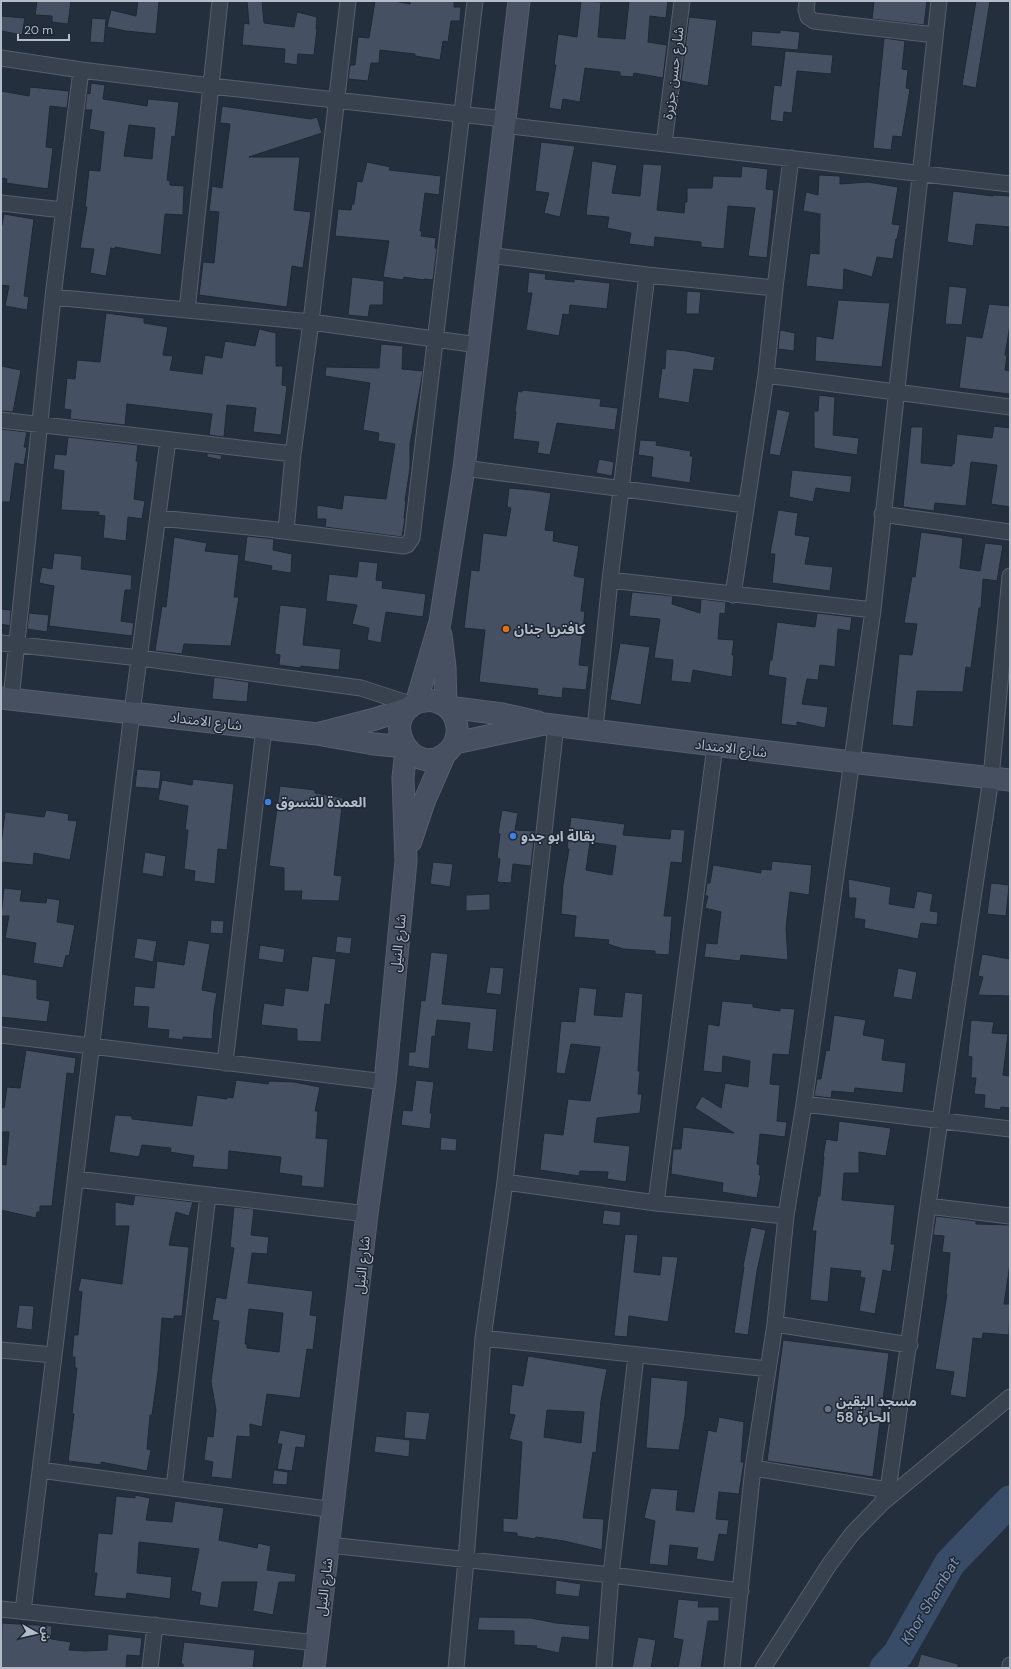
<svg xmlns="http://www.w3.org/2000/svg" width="1011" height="1669" viewBox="0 0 1011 1669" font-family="'DM Sans','Noto Sans Arabic',sans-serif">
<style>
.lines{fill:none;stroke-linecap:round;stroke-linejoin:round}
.river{stroke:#394c67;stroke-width:31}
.building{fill:#455162;stroke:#1f2835;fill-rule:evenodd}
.street-casing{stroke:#565f6c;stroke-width:17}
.secondary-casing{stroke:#565f6c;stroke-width:23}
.street{stroke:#38414e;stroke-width:15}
.secondary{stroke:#465061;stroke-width:21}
.food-dot{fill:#e8710a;stroke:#1d2633;stroke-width:1.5}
.shop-dot{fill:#3f7fe0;stroke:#1d2633;stroke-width:1.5}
.worship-dot{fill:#6b7280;stroke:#1d2633;stroke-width:1.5}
.labels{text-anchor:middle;stroke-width:3;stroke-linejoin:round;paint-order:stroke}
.street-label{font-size:14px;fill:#b4bcc9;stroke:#1d2633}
.poi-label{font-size:14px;font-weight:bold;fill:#b4bcc9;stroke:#1d2633;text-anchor:start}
.water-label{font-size:15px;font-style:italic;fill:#7c92b1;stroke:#1d2633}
</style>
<rect width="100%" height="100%" fill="#242f3e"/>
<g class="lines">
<!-- river -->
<path class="river" d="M 885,1668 L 898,1654 L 950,1563 L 1010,1501"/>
</g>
<!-- building -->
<path class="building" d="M 37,1 L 71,1 L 68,24 L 52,22 L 52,16 L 35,15 Z
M 138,1 L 159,1 L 156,34 L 126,31 L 107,27 L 111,10 L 136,16 Z
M 247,1 L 262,1 L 264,23 L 294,27 L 297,12 L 317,17 L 316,29 L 317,29 L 314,55 L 298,54 L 297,65 L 284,63 L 285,49 L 242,45 L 244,23 L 249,24 Z
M 375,1 L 394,1 L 410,4 L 410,1 L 454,1 L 454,7 L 461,7 L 460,21 L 451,21 L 448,42 L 443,41 L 440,60 L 415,56 L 415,54 L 380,50 L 379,63 L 371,63 L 368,81 L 348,79 L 350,65 L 355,65 L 358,37 L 369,38 Z
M 581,1 L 601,2 L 598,37 L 625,39 L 629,1 L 668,1 L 666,18 L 650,16 L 648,42 L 667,45 L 663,78 L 634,73 L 633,77 L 620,76 L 620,72 L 585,68 L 580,102 L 563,99 L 561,110 L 549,108 L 556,65 L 554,65 L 558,34 L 577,37 Z
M 874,1 L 927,1 L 924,25 L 872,19 Z
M 976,1 L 990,1 L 976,88 L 962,85 Z
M 1,16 L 25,18 L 22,35 L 1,31 Z
M 689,17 L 717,20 L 708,86 L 681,81 Z
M 92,18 L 106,19 L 104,43 L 90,42 Z
M 780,30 L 800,32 L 798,50 L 751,46 L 752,31 L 780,33 Z
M 884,38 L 905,41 L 902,69 L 908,70 L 906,88 L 910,89 L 902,137 L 893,136 L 891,150 L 873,148 Z
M 785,51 L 833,55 L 831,74 L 797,71 L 792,113 L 784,112 L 783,122 L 770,120 L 774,85 L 781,86 Z
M 91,83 L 105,85 L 103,99 L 147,106 L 148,99 L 179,102 L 175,137 L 172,136 L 167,180 L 170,181 L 170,185 L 184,186 L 183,215 L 165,214 L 161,255 L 115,247 L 115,249 L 111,248 L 106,276 L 90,273 L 94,249 L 80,248 L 87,207 L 85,207 L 89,170 L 100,171 L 104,132 L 89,129 L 92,110 L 85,110 L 87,93 L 90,94 ZM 129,125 L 155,128 L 152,159 L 124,156 Z
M 30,87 L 69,91 L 67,108 L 50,106 L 46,147 L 53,148 L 48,189 L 6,183 L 7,179 L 1,178 L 1,91 L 29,96 Z
M 222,106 L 311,119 L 317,117 L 322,133 L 249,157 L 300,157 L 294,210 L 311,212 L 303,268 L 292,266 L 287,307 L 199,295 L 203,262 L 214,263 L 219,212 L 209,211 L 212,186 L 222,188 L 230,124 L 220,123 Z
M 541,142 L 575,146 L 560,217 L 544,213 L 549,193 L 535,191 Z
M 592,161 L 617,165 L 612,193 L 640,196 L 643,164 L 662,165 L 657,210 L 684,213 L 685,202 L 687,202 L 687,188 L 712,188 L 713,176 L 741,177 L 742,166 L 768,169 L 766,189 L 774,190 L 767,258 L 748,256 L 755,208 L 728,206 L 724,249 L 701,247 L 701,242 L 655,237 L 654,247 L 629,244 L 631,233 L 607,228 L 609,217 L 586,215 Z
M 367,162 L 390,167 L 389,170 L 441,176 L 439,195 L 425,193 L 420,231 L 422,231 L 421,236 L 436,238 L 435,248 L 437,248 L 433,280 L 424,279 L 424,280 L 404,277 L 403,280 L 383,277 L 389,241 L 335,236 L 338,209 L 351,210 L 352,204 L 354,204 L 357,181 L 362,182 Z
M 819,175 L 840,176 L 840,184 L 868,182 L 898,187 L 892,224 L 900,225 L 897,239 L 896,239 L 893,259 L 877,257 L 872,277 L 844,269 L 843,290 L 806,286 L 810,253 L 819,254 L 820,214 L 803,211 L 806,192 L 818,195 Z
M 953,191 L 993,196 L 994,195 L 1010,196 L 1010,227 L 976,224 L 973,246 L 947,242 Z
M 4,214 L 34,219 L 24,296 L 29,297 L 27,310 L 5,306 L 9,286 L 1,285 L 1,229 Z
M 529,272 L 546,274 L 545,279 L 574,282 L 574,279 L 610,283 L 607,309 L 570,305 L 569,315 L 563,314 L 559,336 L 526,330 L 532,293 L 527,293 Z
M 352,277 L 384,281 L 383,305 L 370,305 L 368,317 L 348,315 Z
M 949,286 L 967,288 L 962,325 L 945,324 Z
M 687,291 L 701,292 L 699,314 L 686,314 Z
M 838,300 L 890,303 L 882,367 L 815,361 L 816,336 L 833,339 Z
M 989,304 L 1010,306 L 1010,325 L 1005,355 L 1007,356 L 1005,370 L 1010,371 L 1010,394 L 959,388 L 966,336 L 982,338 Z
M 106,313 L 144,318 L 144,323 L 168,327 L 163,355 L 173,356 L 170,370 L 202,374 L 205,355 L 222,358 L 225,341 L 255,346 L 259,329 L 276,333 L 276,366 L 283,366 L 282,385 L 287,386 L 281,435 L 253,432 L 256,408 L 227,405 L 224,437 L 209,435 L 212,414 L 127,404 L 125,425 L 70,419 L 71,410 L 64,409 L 67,378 L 75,379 L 77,360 L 100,362 Z
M 780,330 L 795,333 L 794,351 L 778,349 Z
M 381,344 L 403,346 L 402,369 L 423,371 L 410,444 L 410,468 L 405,501 L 406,501 L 404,518 L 405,518 L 402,537 L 325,527 L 326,519 L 317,519 L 317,505 L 342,509 L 344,495 L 386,499 L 395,444 L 378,441 L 379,433 L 363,430 L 370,383 L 325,376 L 326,367 L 379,368 Z
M 666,349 L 686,351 L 715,357 L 713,371 L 694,369 L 689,403 L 658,398 L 662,368 L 665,369 Z
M 1,366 L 21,370 L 13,412 L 1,411 Z
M 522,390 L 601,399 L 600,406 L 618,408 L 615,430 L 557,423 L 550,455 L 537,453 L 539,442 L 513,439 L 516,412 L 515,411 L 518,391 L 522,392 Z
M 819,395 L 835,397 L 833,435 L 859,438 L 857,455 L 814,448 L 814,411 L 818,411 Z
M 777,409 L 790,412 L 780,456 L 769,454 Z
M 994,426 L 1010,428 L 1010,507 L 991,504 L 997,465 L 971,462 L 966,506 L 935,503 L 934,511 L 903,507 L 911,427 L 923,427 L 921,463 L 952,466 L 952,464 L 954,464 L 957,434 L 992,438 Z
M 1,429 L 27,432 L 24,447 L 27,447 L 24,465 L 15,463 L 10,502 L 1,502 Z
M 68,437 L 138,445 L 136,461 L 138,461 L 134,499 L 145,501 L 142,519 L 128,517 L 126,541 L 103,538 L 105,516 L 98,515 L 99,512 L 61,510 L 64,471 L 53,469 L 55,454 L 66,455 Z
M 640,440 L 657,441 L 656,445 L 691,451 L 690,456 L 693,456 L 690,483 L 651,477 L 653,457 L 638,455 Z
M 207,453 L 222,455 L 221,460 L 207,457 Z
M 599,459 L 614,462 L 612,476 L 596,473 Z
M 792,470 L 852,476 L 850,493 L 816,488 L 813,502 L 789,497 Z
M 509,488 L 532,490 L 551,493 L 545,530 L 554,531 L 553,541 L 579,546 L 574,576 L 585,578 L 581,611 L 585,611 L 579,665 L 589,666 L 586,690 L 563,688 L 562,698 L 537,695 L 538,689 L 479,682 L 485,630 L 464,628 L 471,570 L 479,571 L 483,533 L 506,536 L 511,508 L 507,507 Z
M 778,510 L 798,513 L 795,535 L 810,537 L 805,564 L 833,567 L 830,591 L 772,583 L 775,554 L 770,554 Z
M 921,532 L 963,538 L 960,568 L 980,571 L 985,543 L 1003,545 L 997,581 L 983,579 L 981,608 L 979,608 L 971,668 L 966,667 L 963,692 L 917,691 L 913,727 L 892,725 L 899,654 L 912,655 L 917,624 L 904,623 L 912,576 L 915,577 Z
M 247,536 L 274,539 L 273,550 L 292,554 L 291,573 L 271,570 L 272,566 L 244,561 Z
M 174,537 L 207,543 L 205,551 L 239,555 L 234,597 L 239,597 L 231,646 L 184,644 L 182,654 L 155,651 L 162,606 L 166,607 Z
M 54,553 L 82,556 L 81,569 L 132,575 L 131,590 L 125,590 L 121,621 L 134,623 L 132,636 L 49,626 L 54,586 L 39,583 L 42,567 L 52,569 Z
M 359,561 L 378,563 L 376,580 L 383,581 L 382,588 L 426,594 L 423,617 L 386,612 L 381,643 L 367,640 L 369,628 L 352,624 L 357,605 L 326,601 L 329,574 L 357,577 Z
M 632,592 L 673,596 L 672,604 L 700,613 L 701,599 L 726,602 L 725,614 L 720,613 L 718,639 L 734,640 L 732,655 L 734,655 L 732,677 L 693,670 L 691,683 L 671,681 L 673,660 L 654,658 L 660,619 L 629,616 Z
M 280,605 L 307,608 L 303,645 L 341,649 L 339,670 L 301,666 L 300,668 L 279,665 L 280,655 L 275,654 L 275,651 Z
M 1,609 L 11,610 L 10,626 L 1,624 Z
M 29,613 L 49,615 L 47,632 L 27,629 Z
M 817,613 L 852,617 L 850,631 L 838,629 L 835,667 L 820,665 L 818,680 L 807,679 L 802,704 L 828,707 L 825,728 L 797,722 L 797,726 L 781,724 L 786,678 L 768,675 L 770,660 L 772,660 L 777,622 L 815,627 Z
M 620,643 L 650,647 L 641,705 L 610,700 Z
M 214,677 L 249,682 L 247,702 L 212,699 Z
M 137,769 L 161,771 L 159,789 L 135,787 Z
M 193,779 L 234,784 L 227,850 L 218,849 L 215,884 L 194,881 L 195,871 L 184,869 L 188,830 L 185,830 L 188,806 L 158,800 L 162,780 L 192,785 Z
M 280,786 L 315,790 L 315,793 L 343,798 L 334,875 L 342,876 L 339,901 L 301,900 L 302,891 L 284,891 L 284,868 L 269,866 Z
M 46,810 L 69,814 L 68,820 L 77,821 L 70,860 L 34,853 L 33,865 L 1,862 L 1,845 L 5,812 L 44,817 Z
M 502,810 L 518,813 L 515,830 L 535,831 L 531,866 L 513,864 L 511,883 L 497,882 L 500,859 L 497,858 L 500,834 L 498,833 Z
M 571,817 L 625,824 L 623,835 L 670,839 L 671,829 L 685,830 L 682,863 L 671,862 L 664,916 L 672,916 L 669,955 L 655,954 L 655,951 L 623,949 L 608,944 L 609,940 L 574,937 L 576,916 L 561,914 L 563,885 L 569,849 L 567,849 ZM 590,842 L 616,846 L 612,875 L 586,870 Z
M 145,852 L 166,856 L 163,877 L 142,873 Z
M 772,861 L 812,865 L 809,895 L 790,892 L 786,928 L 788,960 L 741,955 L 740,961 L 704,957 L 706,943 L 717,944 L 721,912 L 705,908 L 708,896 L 705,896 L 707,883 L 710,883 L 713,865 L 761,873 L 761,869 L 771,870 Z
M 433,862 L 453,864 L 450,887 L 430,884 Z
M 848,879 L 891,887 L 889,904 L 914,908 L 917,891 L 933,894 L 930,911 L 938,912 L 937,925 L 921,923 L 918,939 L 864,928 L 865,920 L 854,918 L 856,898 L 849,898 Z
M 991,883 L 1009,885 L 1006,916 L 987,914 Z
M 4,888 L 22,890 L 20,901 L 46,903 L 47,898 L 60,900 L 57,922 L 75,925 L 69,956 L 66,955 L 63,968 L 33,963 L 36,943 L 5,938 L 9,916 L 1,916 Z
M 490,894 L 490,910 L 466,911 L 466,895 Z
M 211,920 L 224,921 L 223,934 L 210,933 Z
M 337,936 L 352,938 L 350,954 L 335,952 Z
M 137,938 L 157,941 L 153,962 L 134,958 Z
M 188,940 L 210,944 L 202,990 L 217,993 L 214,1010 L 212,1039 L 183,1037 L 183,1040 L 168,1038 L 169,1030 L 147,1028 L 149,1007 L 133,1006 L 135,986 L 154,988 L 157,961 L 184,965 Z
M 260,945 L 285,949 L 283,963 L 258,959 Z
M 431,952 L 448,954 L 442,1004 L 497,1009 L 493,1052 L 467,1049 L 470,1023 L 437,1020 L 435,1037 L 432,1036 L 429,1069 L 408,1066 L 409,1052 L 415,1052 L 421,1000 L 425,1001 Z
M 982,954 L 1010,959 L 1010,996 L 978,995 L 983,977 L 978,976 Z
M 312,956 L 336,959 L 330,1005 L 325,1004 L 321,1042 L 297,1041 L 297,1029 L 261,1025 L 264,1003 L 283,1006 L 285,988 L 308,991 Z
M 490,967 L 504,968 L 501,995 L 486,993 Z
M 898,968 L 917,972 L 912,1000 L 893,997 Z
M 1,974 L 37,980 L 37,999 L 50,1001 L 47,1022 L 1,1017 Z
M 579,987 L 597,989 L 594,1015 L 622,1017 L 625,992 L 643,994 L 638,1071 L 640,1071 L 638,1094 L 642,1094 L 640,1113 L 597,1118 L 594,1142 L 630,1146 L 626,1182 L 607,1179 L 608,1172 L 580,1171 L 579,1176 L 540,1170 L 544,1133 L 563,1135 L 568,1099 L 590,1101 L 600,1047 L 571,1044 L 565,1074 L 556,1073 L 561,1021 L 575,1022 Z
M 722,1001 L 753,1004 L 753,1007 L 780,1011 L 780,1008 L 795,1009 L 789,1055 L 773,1054 L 770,1084 L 780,1085 L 777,1121 L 787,1122 L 785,1137 L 760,1134 L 757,1164 L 760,1165 L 759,1175 L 761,1175 L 757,1198 L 722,1192 L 723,1183 L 671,1174 L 673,1149 L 681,1149 L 683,1127 L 734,1133 L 695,1108 L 702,1096 L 721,1108 L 725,1083 L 748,1087 L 750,1061 L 723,1056 L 722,1073 L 703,1071 L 708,1024 L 719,1026 Z
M 834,1015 L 866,1020 L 863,1035 L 885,1039 L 882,1060 L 906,1063 L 903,1093 L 855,1088 L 854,1093 L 832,1091 L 831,1098 L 814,1096 L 817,1079 L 821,1079 L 826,1050 L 829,1051 Z
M 971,1020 L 994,1022 L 992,1033 L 1008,1034 L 1003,1075 L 1010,1076 L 1010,1108 L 1001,1107 L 1000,1110 L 984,1108 L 985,1095 L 974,1094 L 976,1078 L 971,1078 L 972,1057 L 968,1056 Z
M 26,1050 L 76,1058 L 74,1074 L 67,1073 L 52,1206 L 40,1206 L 40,1212 L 37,1212 L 36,1218 L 1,1210 L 1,1164 L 6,1165 L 9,1132 L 1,1132 L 1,1107 L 4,1108 L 7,1087 L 20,1088 Z
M 236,1080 L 268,1084 L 269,1081 L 294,1082 L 320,1087 L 315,1111 L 318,1111 L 316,1138 L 328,1139 L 324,1188 L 301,1186 L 302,1176 L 279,1173 L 281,1157 L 229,1151 L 228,1170 L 192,1167 L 194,1156 L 170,1152 L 171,1148 L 142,1145 L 139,1157 L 109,1152 L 115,1115 L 132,1116 L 132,1119 L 192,1126 L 197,1095 L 227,1099 L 227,1097 L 233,1098 Z
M 416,1080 L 434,1082 L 430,1113 L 432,1113 L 430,1129 L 401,1125 L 403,1110 L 412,1111 Z
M 839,1121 L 891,1128 L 886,1156 L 859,1152 L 859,1173 L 844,1173 L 842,1200 L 895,1205 L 891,1244 L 895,1244 L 891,1272 L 883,1270 L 875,1314 L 859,1311 L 865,1278 L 860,1277 L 861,1271 L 831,1268 L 828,1302 L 810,1300 L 816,1231 L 812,1231 L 818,1196 L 820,1196 L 824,1157 L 823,1157 L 826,1139 L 837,1141 Z
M 441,1137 L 457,1139 L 456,1151 L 440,1150 Z
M 135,1195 L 193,1202 L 189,1216 L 176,1212 L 169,1245 L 189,1247 L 182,1316 L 174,1316 L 174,1319 L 162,1318 L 158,1372 L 152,1415 L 150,1415 L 147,1449 L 151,1450 L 147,1471 L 101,1462 L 101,1465 L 68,1461 L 74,1414 L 72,1414 L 77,1368 L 75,1368 L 75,1357 L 72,1357 L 74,1335 L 78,1335 L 82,1292 L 78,1291 L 81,1278 L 122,1284 L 129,1226 L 115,1226 L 115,1202 L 133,1205 Z
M 234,1207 L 254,1209 L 251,1235 L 269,1237 L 267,1254 L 252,1253 L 248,1283 L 313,1291 L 310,1315 L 317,1316 L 313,1350 L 307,1349 L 300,1398 L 267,1394 L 262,1427 L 250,1424 L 250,1437 L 237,1436 L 232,1479 L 211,1477 L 213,1462 L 204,1460 L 207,1436 L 213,1437 L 216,1410 L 211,1382 L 219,1321 L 212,1320 L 216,1297 L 226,1299 L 234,1248 L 230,1247 ZM 249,1309 L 283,1313 L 279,1352 L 247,1348 L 247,1344 L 245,1344 Z
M 604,1210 L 621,1212 L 620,1226 L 602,1224 Z
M 936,1216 L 976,1221 L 976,1224 L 1010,1225 L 1010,1264 L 1004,1304 L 1010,1304 L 1009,1335 L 983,1333 L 982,1339 L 973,1338 L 966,1398 L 950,1395 L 954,1372 L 935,1369 L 947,1294 L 946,1294 L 950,1253 L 942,1252 L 944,1236 L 933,1235 Z
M 751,1227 L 766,1230 L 757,1271 L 748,1335 L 734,1333 L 744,1267 L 743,1266 Z
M 625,1234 L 638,1235 L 634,1272 L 660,1275 L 662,1256 L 678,1257 L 668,1322 L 629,1316 L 627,1337 L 614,1336 Z
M 19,1305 L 34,1306 L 32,1330 L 16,1328 Z
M 783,1340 L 889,1353 L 873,1477 L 767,1461 Z
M 528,1356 L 607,1369 L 601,1401 L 596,1453 L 593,1452 L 583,1518 L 604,1519 L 602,1550 L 564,1541 L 536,1537 L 535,1539 L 517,1536 L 517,1533 L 503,1532 L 503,1518 L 517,1519 L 522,1442 L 509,1439 L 515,1415 L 509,1414 L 512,1384 L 523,1386 ZM 547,1410 L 584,1412 L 581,1443 L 544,1437 Z
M 651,1377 L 688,1381 L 685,1416 L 679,1450 L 646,1448 Z
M 406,1411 L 430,1413 L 426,1440 L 404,1438 Z
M 719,1417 L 744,1422 L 741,1462 L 744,1462 L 739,1494 L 719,1492 L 716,1519 L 729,1520 L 727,1535 L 719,1534 L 714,1562 L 696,1559 L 698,1548 L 670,1545 L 668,1566 L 649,1564 L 655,1521 L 644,1518 L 651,1488 L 678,1490 L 676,1510 L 694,1512 L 708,1430 L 716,1432 Z
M 280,1430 L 306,1435 L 304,1448 L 296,1447 L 292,1471 L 277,1469 L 282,1444 L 277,1444 Z
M 376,1436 L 410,1440 L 409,1457 L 374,1452 Z
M 274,1470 L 288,1472 L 287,1485 L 272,1484 Z
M 135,1495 L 150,1498 L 146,1520 L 172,1522 L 175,1501 L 224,1508 L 219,1540 L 257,1548 L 258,1543 L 271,1546 L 267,1570 L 296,1574 L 295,1582 L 279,1582 L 273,1615 L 253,1611 L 257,1582 L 222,1582 L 218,1608 L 199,1605 L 201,1593 L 191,1591 L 199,1549 L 139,1542 L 137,1573 L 172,1577 L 170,1599 L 127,1593 L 126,1599 L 94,1596 L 97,1573 L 94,1573 L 98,1533 L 112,1534 L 116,1496 L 135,1498 Z
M 556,1580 L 581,1584 L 579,1597 L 555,1594 Z
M 678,1599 L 699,1601 L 698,1607 L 719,1607 L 719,1621 L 708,1621 L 701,1668 L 678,1668 L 683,1640 L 673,1638 Z
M 479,1617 L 531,1618 L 556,1623 L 590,1626 L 589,1640 L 562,1637 L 559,1653 L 536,1648 L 537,1646 L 514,1645 L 514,1631 L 477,1630 Z
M 2,1623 L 52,1626 L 51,1639 L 71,1642 L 69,1650 L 85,1651 L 107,1650 L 108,1634 L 142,1638 L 140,1656 L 127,1655 L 126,1668 L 1,1668 Z
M 638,1637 L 656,1640 L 651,1668 L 632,1668 Z
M 184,1642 L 255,1650 L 253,1668 L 183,1668 L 183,1664 L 181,1664 Z
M 921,1654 L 958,1664 L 958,1668 L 917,1668 Z"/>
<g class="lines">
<!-- street casing -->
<g class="street-casing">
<path id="street" d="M 807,1 L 806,10 L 808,17 L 814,21 L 935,35
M 1,58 L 81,70 L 211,86 L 504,119
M 503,125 L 1010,184
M 664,144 L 682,1
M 1,203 L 63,210
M 488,255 L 647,275 L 775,288
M 53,297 L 311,322 L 478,345
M 187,310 L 220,1
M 766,375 L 1010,407
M 1,420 L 293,454
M 464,468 L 745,505
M 882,514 L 1010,532
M 159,518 L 268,529 L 404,546 L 407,545 L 412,538 L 475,1
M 286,531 L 293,454 L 311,322 L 348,1
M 610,580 L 873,610
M 733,595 L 766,375 L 775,288 L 791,158
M 1,643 L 140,658 L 361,688 L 413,705
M 11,699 L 53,297 L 81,70
M 595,729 L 610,580 L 647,275
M 1,1035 L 385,1082
M 225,1063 L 264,728
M 804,1104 L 1010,1129
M 76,1179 L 367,1214
M 505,1182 L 656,1203 L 786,1216
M 656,1203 L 715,746
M 928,1206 L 1010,1216
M 775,1324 L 910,1345
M 483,1338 L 768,1369
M 1,1350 L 53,1355
M 753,1468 L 888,1490
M 40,1470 L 334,1510
M 174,1488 L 208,1195
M 881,1504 L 888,1490 L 940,1120 L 991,778 L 1010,576
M 329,1545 L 611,1575 L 741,1591
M 1,1609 L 317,1643
M 23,1611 L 132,712 L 168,440
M 150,1668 L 155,1625
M 456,1668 L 466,1560 L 483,1338 L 505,1182 L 556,725
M 604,1668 L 611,1575 L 636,1356
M 732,1668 L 753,1468 L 775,1324 L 786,1216 L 804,1104 L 873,610 L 939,1
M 763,1668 L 829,1565 L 852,1534 L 881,1504 L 1010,1397
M 1010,1668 L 1010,1665"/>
</g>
<!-- secondary casing -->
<g class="secondary-casing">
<path id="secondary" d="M 441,635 L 445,667 L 446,706
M 1,698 L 317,734 L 375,719 L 409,708
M 416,703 C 423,701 430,699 437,702 C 460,709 464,740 445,754 C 414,778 378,722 416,703 L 440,622 L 464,468 L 519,1
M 448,707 L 502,714 L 538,722
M 322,735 L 374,744 L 405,747
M 455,743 L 544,724 L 851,762 L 1010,780
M 411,841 L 424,802 L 445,754
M 314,1668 L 367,1214 L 385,1082 L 406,861 L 403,778 L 406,749"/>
</g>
<!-- street -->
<use href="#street" class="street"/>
<!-- secondary -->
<use href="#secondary" class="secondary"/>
</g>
<!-- markers -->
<circle class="food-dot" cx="506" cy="629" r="4"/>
<g class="shop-dot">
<circle cx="268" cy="802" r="4"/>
<circle cx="513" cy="836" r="4"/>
</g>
<circle class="worship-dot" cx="828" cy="1409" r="4"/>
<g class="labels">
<!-- street labels -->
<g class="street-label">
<text transform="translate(673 73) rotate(-83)" y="5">شارع حسن جزيرة</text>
<text transform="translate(206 721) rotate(7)" y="5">شارع الامتداد</text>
<text transform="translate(731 748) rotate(7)" y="5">شارع الامتداد</text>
<text transform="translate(398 943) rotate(-84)" y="5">شارع النيل</text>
<text transform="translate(362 1265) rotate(-84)" y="5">شارع النيل</text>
<text transform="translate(324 1587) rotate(-83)" y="5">شارع النيل</text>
</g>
<!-- poi labels -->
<g class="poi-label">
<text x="514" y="634">كافتريا جنان</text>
<text x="276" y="807">العمدة للتسوق</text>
<text x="521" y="841">بقالة ابو جدو</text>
<text x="836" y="1406">مسجد اليقين<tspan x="836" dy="16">الحارة 58</tspan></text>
</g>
<!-- water labels -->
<g class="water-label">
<text transform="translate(930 1601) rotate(-59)" y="5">Khor Shambat</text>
</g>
</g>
<!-- border -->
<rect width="1011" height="1669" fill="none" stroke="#b4bcc9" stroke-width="4"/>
<!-- north arrow -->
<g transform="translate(36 1633) rotate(98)" stroke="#1d2633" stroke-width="3" paint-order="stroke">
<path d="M0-3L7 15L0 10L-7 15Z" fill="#b4bcc9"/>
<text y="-6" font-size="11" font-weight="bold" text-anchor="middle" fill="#b4bcc9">ش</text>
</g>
<!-- scale -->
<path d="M18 34v6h51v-6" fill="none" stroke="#b4bcc9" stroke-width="2"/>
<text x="24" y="34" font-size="12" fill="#b4bcc9" stroke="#1d2633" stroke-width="3" paint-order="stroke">20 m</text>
</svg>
